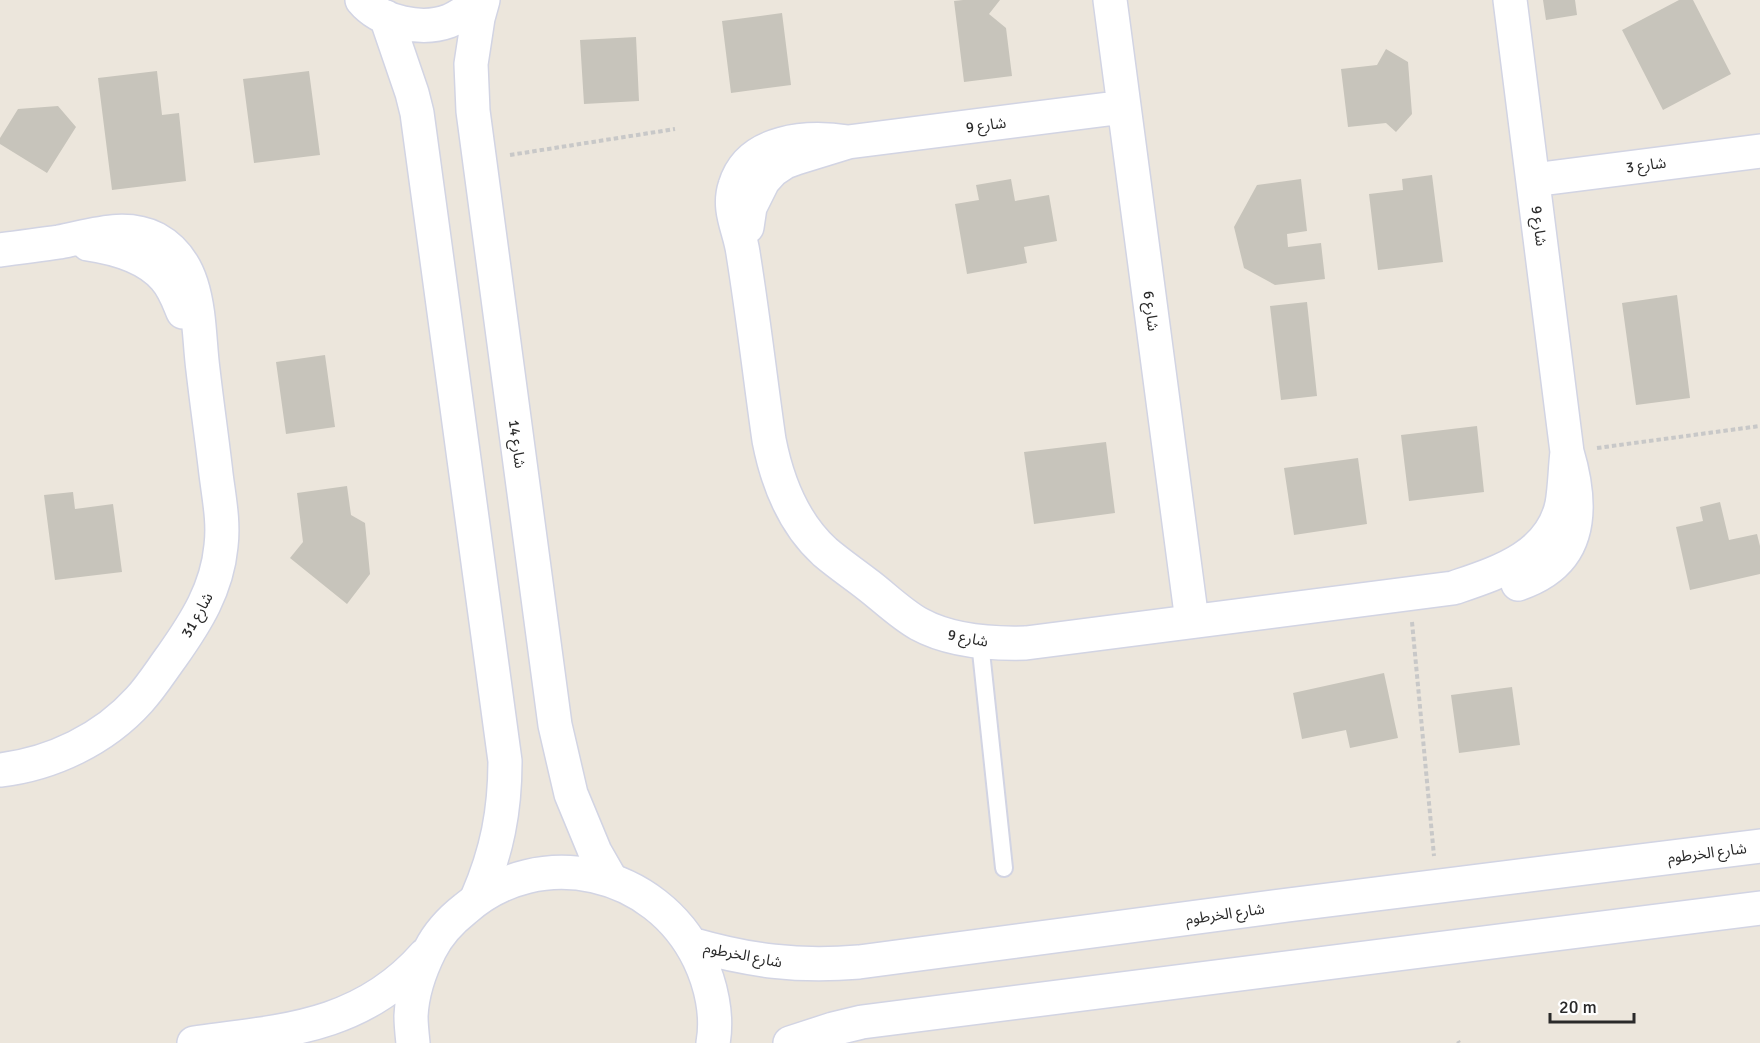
<svg xmlns="http://www.w3.org/2000/svg" width="1760" height="1043" viewBox="0 0 1760 1043" font-family="Signika,'Noto Sans Arabic',sans-serif">
<style>
.building{fill:#c7c4bb}
.lines{fill:none;stroke-linecap:round;stroke-linejoin:round}
.service-casing{stroke:#d2d4e3;stroke-width:20}
.minor-casing{stroke:#d2d4e3;stroke-width:36}
.secondary-casing{stroke:#d2d4e3;stroke-width:36}
.path{stroke:#c8c8c8;stroke-width:4;stroke-dasharray:4.5 3;stroke-linecap:butt}
.service{stroke:#fff;stroke-width:16}
.minor{stroke:#fff;stroke-width:33}
.secondary{stroke:#fff;stroke-width:33}
.labels{text-anchor:middle;stroke-width:5;stroke-linejoin:round;paint-order:stroke}
.street-label{font-size:15px;fill:#2a2a2a;stroke:#fff}
</style>
<rect width="100%" height="100%" fill="#ece6dc"/>
<!-- building -->
<path class="building" d="M 963,0 L 1000,0 L 989,14 L 1006,28 L 1012,76 L 964,82 L 954,1 Z
M 1543,0 L 1575,0 L 1577,15 L 1546,20 Z
M 1679,0 L 1693,0 L 1731,74 L 1663,110 L 1622,30 Z
M 782,13 L 791,85 L 731,93 L 722,21 Z
M 636,37 L 639,101 L 584,104 L 580,40 Z
M 1386,49 L 1408,62 L 1412,114 L 1396,132 L 1386,123 L 1348,127 L 1341,69 L 1377,65 Z
M 157,71 L 162,115 L 179,113 L 186,181 L 112,190 L 98,78 Z
M 309,71 L 320,155 L 254,163 L 243,79 Z
M 58,106 L 76,127 L 47,173 L 0,144 L 0,138 L 18,109 Z
M 1432,175 L 1443,262 L 1378,270 L 1369,194 L 1403,190 L 1402,179 Z
M 1011,179 L 1015,201 L 1049,195 L 1057,241 L 1024,247 L 1027,263 L 967,274 L 955,204 L 979,200 L 976,185 Z
M 1301,179 L 1307,231 L 1287,234 L 1288,247 L 1321,243 L 1325,279 L 1275,285 L 1244,268 L 1234,227 L 1257,185 Z
M 1677,295 L 1690,398 L 1636,405 L 1622,303 Z
M 1307,302 L 1317,396 L 1281,400 L 1270,306 Z
M 325,355 L 335,427 L 286,434 L 276,362 Z
M 1477,426 L 1484,492 L 1409,501 L 1401,435 Z
M 1106,442 L 1115,513 L 1034,524 L 1024,452 Z
M 1358,458 L 1367,524 L 1294,535 L 1284,468 Z
M 347,486 L 351,515 L 365,523 L 370,574 L 347,604 L 290,558 L 303,542 L 297,493 Z
M 73,492 L 75,509 L 113,504 L 122,572 L 55,580 L 44,495 Z
M 1720,502 L 1729,540 L 1757,534 L 1760,546 L 1760,574 L 1690,590 L 1676,527 L 1703,521 L 1700,507 Z
M 1384,673 L 1398,738 L 1350,748 L 1346,730 L 1302,739 L 1293,693 Z
M 1512,687 L 1520,745 L 1459,753 L 1451,695 Z"/>
<g class="lines">
<!-- service casing -->
<g class="service-casing">
<path id="service" d="M 980,642 L 1004,868"/>
</g>
<!-- minor casing -->
<g class="minor-casing">
<path id="minor" d="M 362,0 C 381,23 422,31 449,21 C 461,16 471,8 481,0
M 483,0 L 478,18 L 471,64 L 473,111 L 555,725 L 571,794 L 595,852 L 611,880
M 1110,0 L 1192,621
M 1510,0 L 1567,452 C 1584,509 1583,562 1518,584
M 386,17 L 412,93 L 417,113 L 505,761 C 505,811 497,852 477,898
M 848,142 C 808,136 749,139 735,186 C 727,210 740,230 743,253 C 753,315 760,377 769,440 C 777,481 792,522 825,552 C 839,564 854,574 868,585 C 885,598 901,614 919,624 C 950,641 992,644 1026,643 L 1453,588 C 1497,573 1551,557 1562,504 C 1565,487 1565,469 1567,452
M 1533,180 L 1760,151
M 747,227 L 750,207 L 763,181 L 773,170 L 785,162 L 796,158 L 848,142 L 1124,107
M 88,244 C 115,248 146,256 165,278 C 174,288 178,300 183,312
M 0,250 C 19,247 39,245 59,242 C 91,236 125,223 156,239 C 203,265 197,325 203,370 C 207,405 212,439 216,474 C 219,498 224,522 221,546 C 217,589 196,622 172,656 C 161,671 151,687 139,700 C 104,739 52,764 0,770"/>
</g>
<!-- secondary casing -->
<g class="secondary-casing">
<path id="secondary" d="M 691,944 C 750,961 797,967 859,962 L 1288,905 L 1760,846
M 194,1043 C 282,1031 361,1028 425,955
M 413,1043 C 412,1034 411,1025 411,1016 C 412,994 420,970 430,950 C 438,934 451,920 465,909 C 540,843 656,870 699,959 C 711,984 718,1015 713,1043
M 790,1043 L 833,1029 L 862,1022 L 1760,908"/>
</g>
<!-- path -->
<path class="path" d="M 510,155 L 675,129
M 1597,448 L 1760,426
M 1412,622 L 1434,856
M 1458,1041 L 1459,1043"/>
<!-- service -->
<use href="#service" class="service"/>
<!-- minor -->
<use href="#minor" class="minor"/>
<!-- secondary -->
<use href="#secondary" class="secondary"/>
</g>
<g class="labels">
<!-- street labels -->
<g class="street-label">
<text transform="translate(986 125) rotate(-7)" y="5">شارع 9</text>
<text transform="translate(1646 165) rotate(-7)" y="5">شارع 3</text>
<text transform="translate(1539 226) rotate(83)" y="5">شارع 9</text>
<text transform="translate(1151 311) rotate(83)" y="5">شارع 6</text>
<text transform="translate(517 444) rotate(82)" y="5">شارع 14</text>
<text transform="translate(197 615) rotate(-61)" y="5">شارع 31</text>
<text transform="translate(968 638) rotate(11)" y="5">شارع 9</text>
<text transform="translate(1707 853) rotate(-7)" y="5">شارع الخرطوم</text>
<text transform="translate(1225 914) rotate(-8)" y="5">شارع الخرطوم</text>
<text transform="translate(743 955) rotate(11)" y="5">شارع الخرطوم</text>
</g>
</g>
<!-- scale -->
<path d="M1550 1013v9h84v-9" fill="none" stroke="#2a2a2a" stroke-width="3"/>
<text x="1559" y="1013" font-size="18" fill="#2a2a2a" stroke="#ffffff" stroke-width="4.5" paint-order="stroke">20 m</text>
</svg>
